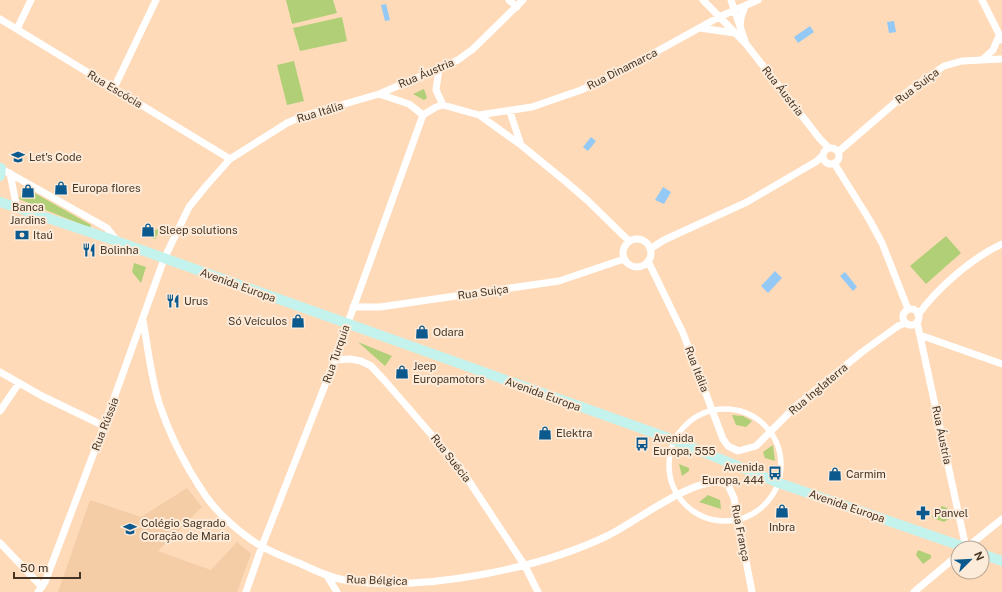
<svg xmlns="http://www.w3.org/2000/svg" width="1002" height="592" viewBox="0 0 1002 592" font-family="'Public Sans',sans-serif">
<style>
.built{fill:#f4cda7}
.green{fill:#b0cf76}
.water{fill:#95c9f5}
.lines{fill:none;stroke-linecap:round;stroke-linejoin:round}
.pedestrian{stroke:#fff;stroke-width:5.5}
.minor{stroke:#fff;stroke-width:7}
.secondary{stroke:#c4f3ee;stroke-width:10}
.labels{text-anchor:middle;stroke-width:4;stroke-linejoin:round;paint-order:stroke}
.street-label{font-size:11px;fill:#463524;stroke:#fdebda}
.poi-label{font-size:11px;fill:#463524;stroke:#fdebda;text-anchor:start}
</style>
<rect width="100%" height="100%" fill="#fedab9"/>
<!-- built -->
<path class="built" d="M 187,488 L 202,507 L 158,551 L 211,570 L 237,542 L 251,554 L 237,592 L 58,592 L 90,500 L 141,517 Z"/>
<!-- green -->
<path class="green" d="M 286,0 L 333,0 L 337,13 L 292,24 Z
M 342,17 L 347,41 L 300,51 L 293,28 Z
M 294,61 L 304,101 L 287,105 L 277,65 Z
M 424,89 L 427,98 L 424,100 L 413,94 Z
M 24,187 L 91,225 L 90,228 L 19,199 Z
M 161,228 L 155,239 L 144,234 Z
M 946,236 L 961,253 L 926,284 L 910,266 Z
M 134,263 L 146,267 L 141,283 L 132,272 Z
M 358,342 L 392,356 L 385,366 Z
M 732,415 L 743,416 L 752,421 L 746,427 L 736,425 Z
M 773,445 L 775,461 L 765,458 L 763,452 Z
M 679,464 L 689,468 L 689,471 L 682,476 Z
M 708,495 L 720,500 L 721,509 L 699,502 Z
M 942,506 L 947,508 L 950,513 L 949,519 L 944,522 L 932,518 L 933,514 Z
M 918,550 L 931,555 L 931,558 L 923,564 L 916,555 Z"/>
<!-- water -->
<path class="water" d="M 386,4 L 390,20 L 385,21 L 381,5 Z
M 894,21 L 896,32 L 889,33 L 887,22 Z
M 810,26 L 814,32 L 798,43 L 794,37 Z
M 591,137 L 596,141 L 588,151 L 583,147 Z
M 663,187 L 671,192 L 664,204 L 655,200 Z
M 775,271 L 782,278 L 768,293 L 761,286 Z
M 845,272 L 857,287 L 853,291 L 840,276 Z"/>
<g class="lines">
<!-- pedestrian -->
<path class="pedestrian" d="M669 465a56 56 0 1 1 112 0a56 56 0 1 1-112 0Z"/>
<!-- minor -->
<path class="minor" d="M 509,0 L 517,7
M 703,0 L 746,44 L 820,139 L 829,148
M 731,0 L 745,41
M 982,0 L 1002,40
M 0,19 L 230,159
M 740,27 L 741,18 L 745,6
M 700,28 L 735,33
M 17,29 L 31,0
M 982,60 L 993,50 L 999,36
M 439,69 L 436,90 L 443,105
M 114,88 L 156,0
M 379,94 L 409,104 L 423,115
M 510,112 L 521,145
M 423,115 L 436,107 L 443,105 L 479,115 L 521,145 L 565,181 L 587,200 L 629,241
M 479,115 L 532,107 L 581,90 L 616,74 L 719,17 L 758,0
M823 156a8 8 0 1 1 16 0a8 8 0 1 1-16 0Z
M 838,152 L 911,89 L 944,66 L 962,61 L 1002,59
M 834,163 L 869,219 L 882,243 L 908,309
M 0,168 L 107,228 L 117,241
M 10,173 L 17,209
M623 253a14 14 0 1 1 28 0a14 14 0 1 1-28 0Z
M 650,249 L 664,240 L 747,202 L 817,161 L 823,155
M 648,261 L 683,333 L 723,439 L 728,446 L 738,451 L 756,446 L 795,407 L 862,352 L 898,326 L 906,323
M 353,307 L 380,307 L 559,281 L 624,259
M903 317a8 8 0 1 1 16 0a8 8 0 1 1-16 0Z
M 918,315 C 937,288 972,258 1002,244
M 143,321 C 148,348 151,377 159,403 C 170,436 186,467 205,495 C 217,513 242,535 261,546 C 273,553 287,558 299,563 C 316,571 331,578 349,581 C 427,591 539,569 609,535 C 636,522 701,470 728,485 L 734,498 L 752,592
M 917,322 L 966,548
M 920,335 L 1002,364
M 334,360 L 350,359 L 361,361 L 371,366 L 385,381 L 461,469 L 525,566 L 538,592
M 0,372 L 42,396 L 104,426
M 0,411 L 19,383
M 0,543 L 42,587
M 966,548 L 1002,519
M 327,576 L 337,592
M 38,592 L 45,582 L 104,426 L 164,259 L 189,207 L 206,186 L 230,159 L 287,123 L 303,116 L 379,94 L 458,60 L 473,49 L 523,0
M 246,592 L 262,546 L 329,375 L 423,115
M 914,592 L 958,555"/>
<!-- secondary -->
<path class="secondary" d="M 0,176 L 1,168
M 0,202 L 119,242 L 674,440 L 779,483 L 967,548
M 982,554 L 1002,561"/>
</g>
<!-- icons -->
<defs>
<g id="school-bare" transform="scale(1.08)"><path d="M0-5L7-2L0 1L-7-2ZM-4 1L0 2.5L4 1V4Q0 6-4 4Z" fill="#0c5a8d" stroke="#fdebda" stroke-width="2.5" paint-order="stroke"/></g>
<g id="shop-bare" transform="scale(1.08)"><path d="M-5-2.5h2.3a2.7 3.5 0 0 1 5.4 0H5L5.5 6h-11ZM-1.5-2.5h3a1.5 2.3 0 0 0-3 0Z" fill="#0c5a8d" stroke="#fdebda" stroke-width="2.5" paint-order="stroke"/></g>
<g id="bank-bare" transform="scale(1.08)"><path d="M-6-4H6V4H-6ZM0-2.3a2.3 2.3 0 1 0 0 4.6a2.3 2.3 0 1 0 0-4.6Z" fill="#0c5a8d" stroke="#fdebda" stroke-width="2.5" paint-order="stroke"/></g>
<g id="restaurant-bare" transform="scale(1.08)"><path d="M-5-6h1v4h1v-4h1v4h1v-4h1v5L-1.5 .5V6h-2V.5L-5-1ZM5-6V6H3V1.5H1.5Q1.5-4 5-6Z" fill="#0c5a8d" stroke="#fdebda" stroke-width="2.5" paint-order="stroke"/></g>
<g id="bus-bare" transform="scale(1.08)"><path d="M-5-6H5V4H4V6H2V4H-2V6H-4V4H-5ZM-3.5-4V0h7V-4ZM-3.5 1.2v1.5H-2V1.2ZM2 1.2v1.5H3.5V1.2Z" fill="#0c5a8d" stroke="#fdebda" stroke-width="2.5" paint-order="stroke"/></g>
<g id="pharmacy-bare" transform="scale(1.08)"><path d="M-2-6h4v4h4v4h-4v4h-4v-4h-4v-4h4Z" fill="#0c5a8d" stroke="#fdebda" stroke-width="2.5" paint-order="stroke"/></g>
</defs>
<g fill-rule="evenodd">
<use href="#school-bare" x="18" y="157"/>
<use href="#shop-bare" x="61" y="188"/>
<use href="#shop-bare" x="28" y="191"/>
<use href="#shop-bare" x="148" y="230"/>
<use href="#bank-bare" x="22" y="235"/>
<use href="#restaurant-bare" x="89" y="250"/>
<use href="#restaurant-bare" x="173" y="301"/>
<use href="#shop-bare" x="298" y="321"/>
<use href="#shop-bare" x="422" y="332"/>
<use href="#shop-bare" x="402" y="372"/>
<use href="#shop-bare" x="545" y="433"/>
<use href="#bus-bare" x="642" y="444"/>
<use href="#bus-bare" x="775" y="473"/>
<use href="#shop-bare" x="835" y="474"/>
<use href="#shop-bare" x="782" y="511"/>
<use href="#pharmacy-bare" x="923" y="513"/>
<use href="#school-bare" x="130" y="529"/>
</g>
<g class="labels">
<!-- street labels -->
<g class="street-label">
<text transform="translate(622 69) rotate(-27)" y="4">Rua Dinamarca</text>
<text transform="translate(426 73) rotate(-23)" y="4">Rua Áustria</text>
<text transform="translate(917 86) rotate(-37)" y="4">Rua Suiça</text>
<text transform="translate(115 89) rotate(31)" y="4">Rua Escócia</text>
<text transform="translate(783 91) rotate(52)" y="4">Rua Áustria</text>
<text transform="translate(320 112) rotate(-17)" y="4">Rua Itália</text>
<text transform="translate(238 285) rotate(20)" y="4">Avenida Europa</text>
<text transform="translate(483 292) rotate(-8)" y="4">Rua Suiça</text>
<text transform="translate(336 354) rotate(-71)" y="4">Rua Turquia</text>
<text transform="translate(697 369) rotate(69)" y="4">Rua Itália</text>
<text transform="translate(818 389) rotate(-40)" y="4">Rua Inglaterra</text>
<text transform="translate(543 394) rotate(20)" y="4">Avenida Europa</text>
<text transform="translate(105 424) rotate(-69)" y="4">Rua Rússia</text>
<text transform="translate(942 435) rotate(78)" y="4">Rua Áustria</text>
<text transform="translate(451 458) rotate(52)" y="4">Rua Suécia</text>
<text transform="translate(847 506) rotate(19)" y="4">Avenida Europa</text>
<text transform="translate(741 533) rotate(79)" y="4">Rua França</text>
<text transform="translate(377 580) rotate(2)" y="4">Rua Bélgica</text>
</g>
<!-- poi labels -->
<g class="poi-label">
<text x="29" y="161">Let's Code</text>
<text x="72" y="192">Europa flores</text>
<text x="28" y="211" text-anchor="middle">Banca<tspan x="28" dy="13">Jardins</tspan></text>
<text x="159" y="234">Sleep solutions</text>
<text x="33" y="239">Itaú</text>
<text x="100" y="254">Bolinha</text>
<text x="184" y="305">Urus</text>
<text x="287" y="325" text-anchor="end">Só Veículos</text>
<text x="433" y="336">Odara</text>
<text x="413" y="370">Jeep<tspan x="413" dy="13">Europamotors</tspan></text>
<text x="556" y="437">Elektra</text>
<text x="653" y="442">Avenida<tspan x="653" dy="13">Europa, 555</tspan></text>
<text x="764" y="471" text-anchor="end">Avenida<tspan x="764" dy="13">Europa, 444</tspan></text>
<text x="846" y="478">Carmim</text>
<text x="934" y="517">Panvel</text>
<text x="141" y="527">Colégio Sagrado<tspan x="141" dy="13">Coração de Maria</tspan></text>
<text x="782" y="531" text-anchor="middle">Inbra</text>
</g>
</g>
<!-- north arrow -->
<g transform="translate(970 560) rotate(66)"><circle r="19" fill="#fdebda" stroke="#b4a291"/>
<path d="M0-3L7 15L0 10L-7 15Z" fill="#0c5a8d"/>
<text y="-6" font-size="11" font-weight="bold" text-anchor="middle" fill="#463524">N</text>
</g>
<!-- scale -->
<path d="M14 572v6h66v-6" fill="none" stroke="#463524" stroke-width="2"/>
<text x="20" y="572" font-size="12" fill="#463524" stroke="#fdebda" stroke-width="3" paint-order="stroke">50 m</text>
</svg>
